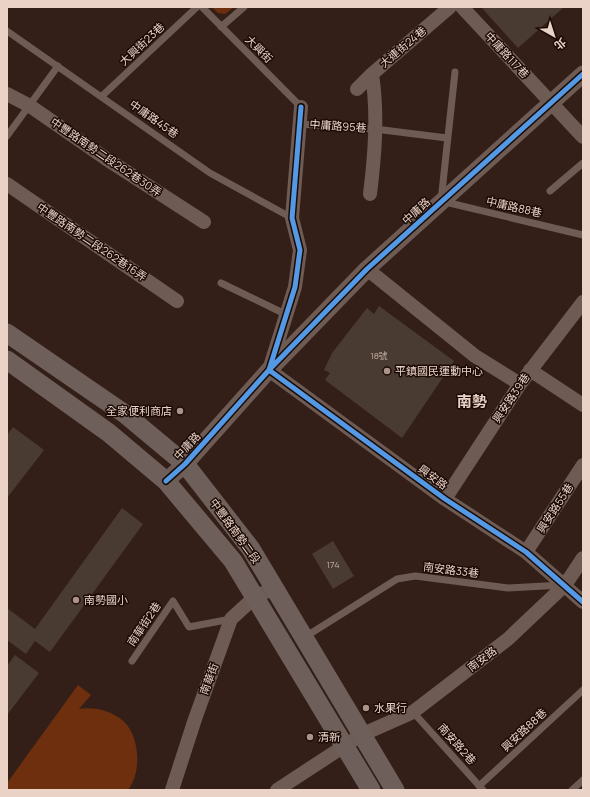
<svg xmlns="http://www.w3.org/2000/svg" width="590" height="797" viewBox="0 0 590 797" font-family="Manrope,'Noto Sans TC',sans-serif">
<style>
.green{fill:#6e2f0f}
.building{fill:#4a3b32}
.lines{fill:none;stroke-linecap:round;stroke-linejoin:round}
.service{stroke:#6d5b54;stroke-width:7}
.minor{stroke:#6d5b54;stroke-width:14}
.tertiary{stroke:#6d5b54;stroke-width:17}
.secondary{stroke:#6e5f5a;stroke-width:19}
.cycleway-casing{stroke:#1b0b05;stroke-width:8}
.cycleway{stroke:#5399e6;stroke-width:5}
.poi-dot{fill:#ab9389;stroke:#1b0b05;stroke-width:1.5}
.labels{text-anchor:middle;stroke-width:3;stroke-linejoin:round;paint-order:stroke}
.number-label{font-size:9px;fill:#c3aca2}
.street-label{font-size:11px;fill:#ebd2c7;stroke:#1b0b05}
.poi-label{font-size:11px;fill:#ebd2c7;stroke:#1b0b05;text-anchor:start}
.district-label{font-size:15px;font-weight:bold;fill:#ebd2c7;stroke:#1b0b05}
</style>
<rect width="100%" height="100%" fill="#331f17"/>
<!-- green -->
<path class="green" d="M 212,7 L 234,7 L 225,14 L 218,13 Z
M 78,685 L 91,695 L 79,709 C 95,706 117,712 127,725 C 140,742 141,773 128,790 L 7,790 L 7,783 Z"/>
<!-- building -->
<path class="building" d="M 481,7 L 564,7 L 518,48 Z
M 379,306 L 454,361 L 402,438 L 325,380 L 330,373 L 324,370 L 332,353 L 367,308 L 374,314 Z
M 13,427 L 44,450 L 7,498 L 7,435 Z
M 122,508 L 143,524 L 50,652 L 35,641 L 26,654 L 7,640 L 7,608 L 35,629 Z
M 333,541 L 354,576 L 333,589 L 312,554 Z
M 15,655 L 39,673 L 7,715 L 7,666 Z"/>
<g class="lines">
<!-- service -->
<path class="service" d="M 202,7 L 301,107
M 221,27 L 244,7
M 7,31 L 210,173 L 292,218
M 455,72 L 441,201 L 583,235
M 102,96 L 197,7
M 300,124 L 375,129 L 447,138
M 7,136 L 58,66
M 550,191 L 583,163
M 221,283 L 285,314
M 305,637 L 397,579 L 415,576 L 508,588 L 563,585
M 132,661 L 173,601 L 189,627 L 231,619
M 413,712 L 483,790
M 479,786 L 583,690
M 572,790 L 583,780"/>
<!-- minor -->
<path class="minor" d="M 462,7 L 583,137
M 357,89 L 372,74 L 450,7
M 7,94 L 30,106 L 105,158 L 204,222
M 301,107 L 292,218 L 300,250 L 295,287 L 269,370 L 445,499 L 526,552 L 583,602
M 7,184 L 177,301
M 370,194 C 375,154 378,114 372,74
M 367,269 L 475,356 L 520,384
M 530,370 L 583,405
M 445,499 L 520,384 L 583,302
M 526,552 L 583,465
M 172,790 L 195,719 L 231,619 L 255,597 L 274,588
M 277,790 L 361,735 L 413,712 L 508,639 L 565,585 L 583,558"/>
<!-- tertiary -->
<path class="tertiary" d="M 166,481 L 185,464 L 269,370 L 367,269 L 583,74"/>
<!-- secondary -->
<path class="secondary" d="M 7,333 L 125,414 L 185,464 L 251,549 L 395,790
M 7,360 L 109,433 L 166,481 L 233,561 L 371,790"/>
<!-- cycleway casing -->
<g class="cycleway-casing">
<path id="cycleway" d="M 301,107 L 292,218 L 300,250 L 295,287 L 269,370 L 445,499 L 526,552 L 583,602
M 166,481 L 185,464 L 269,370 L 367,269 L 583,74"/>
</g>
<!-- cycleway -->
<use href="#cycleway" class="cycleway"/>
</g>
<!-- markers -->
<g class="poi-dot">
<circle cx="387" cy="371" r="4"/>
<circle cx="180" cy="411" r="4"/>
<circle cx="76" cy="600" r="4"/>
<circle cx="366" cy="708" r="4"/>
<circle cx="310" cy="737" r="4"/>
</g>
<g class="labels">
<!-- number labels -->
<g class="number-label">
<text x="379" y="359">18號</text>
<text x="333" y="568">174</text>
</g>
<!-- street labels -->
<g class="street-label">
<text transform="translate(142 44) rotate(-43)" y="4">大興街23巷</text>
<text transform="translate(403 47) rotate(-40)" y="4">大連街24巷</text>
<text transform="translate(259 49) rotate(45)" y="4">大興街</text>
<text transform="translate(507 55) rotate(47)" y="4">中庸路117巷</text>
<text transform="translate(154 119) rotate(35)" y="4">中庸路45巷</text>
<text transform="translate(338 126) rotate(4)" y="4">中庸路95巷</text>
<text transform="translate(106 157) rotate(34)" y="4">中豐路南勢二段262巷30弄</text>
<text transform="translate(514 207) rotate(13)" y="4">中庸路88巷</text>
<text transform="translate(416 211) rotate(-42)" y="4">中庸路</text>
<text transform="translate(92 242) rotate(34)" y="4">中豐路南勢二段262巷16弄</text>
<text transform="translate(511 398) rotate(-56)" y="4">興安路39巷</text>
<text transform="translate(187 446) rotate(-47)" y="4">中庸路</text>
<text transform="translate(433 477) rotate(36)" y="4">興安路</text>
<text transform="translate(555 508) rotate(-57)" y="4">興安路55巷</text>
<text transform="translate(235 531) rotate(54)" y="4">中豐路南勢二段</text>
<text transform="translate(451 570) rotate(7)" y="4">南安路33巷</text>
<text transform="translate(144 624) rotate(-56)" y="4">南華街2巷</text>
<text transform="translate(482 659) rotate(-37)" y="4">南安路</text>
<text transform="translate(209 679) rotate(-70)" y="4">南華街</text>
<text transform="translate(524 730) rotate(-43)" y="4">興安路88巷</text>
<text transform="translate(457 744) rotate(48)" y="4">南安路2巷</text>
</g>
<!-- poi labels -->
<g class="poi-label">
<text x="395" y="375">平鎮國民運動中心</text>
<text x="172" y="415" text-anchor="end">全家便利商店</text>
<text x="84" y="604">南勢國小</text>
<text x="374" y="712">水果行</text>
<text x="318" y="741">清新</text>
</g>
<!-- district labels -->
<g class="district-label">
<text x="472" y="407">南勢</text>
</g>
</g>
<!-- border -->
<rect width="590" height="797" fill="none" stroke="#ebd2c7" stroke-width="16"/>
<!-- north arrow -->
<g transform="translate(554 36) rotate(141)" stroke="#1b0b05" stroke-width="3" paint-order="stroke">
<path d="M0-3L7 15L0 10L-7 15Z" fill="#ebd2c7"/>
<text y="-6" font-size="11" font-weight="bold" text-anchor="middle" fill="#ebd2c7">北</text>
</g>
</svg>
